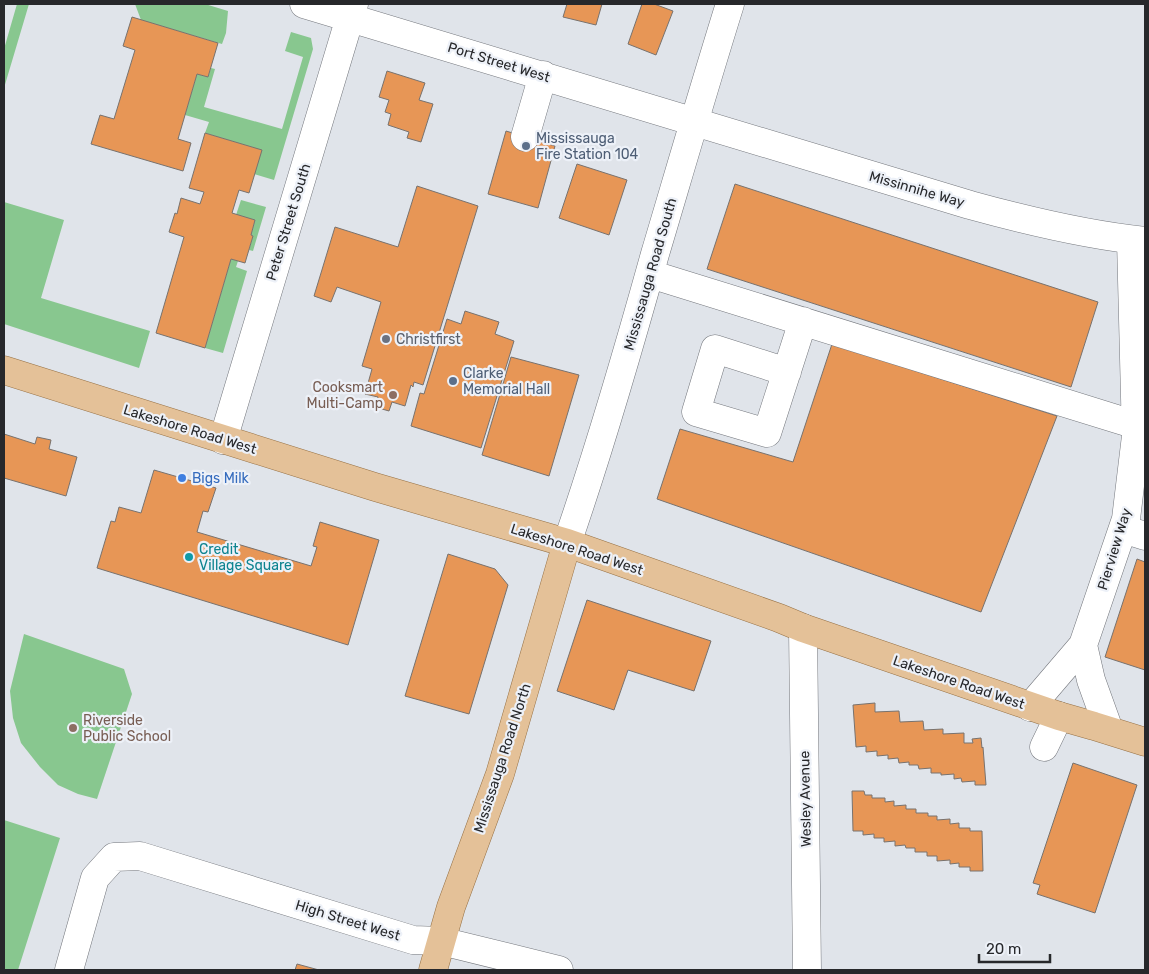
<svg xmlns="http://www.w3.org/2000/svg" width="1149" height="974" viewBox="0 0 1149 974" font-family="Rubik,sans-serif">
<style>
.green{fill:#88c78f}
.building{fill:#e79656;stroke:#78726e}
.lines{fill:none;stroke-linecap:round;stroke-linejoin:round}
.minor-casing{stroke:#74777d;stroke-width:29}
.major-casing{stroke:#967145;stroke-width:29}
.minor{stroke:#fff;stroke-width:28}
.major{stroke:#e4c198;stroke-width:28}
.service-dot{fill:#5c6f8a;stroke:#edf1f8;stroke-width:2}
.worship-dot{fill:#6b7280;stroke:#edf1f8;stroke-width:2}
.education-dot{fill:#8d6e63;stroke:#edf1f8;stroke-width:2}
.shop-dot{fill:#3f7fe0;stroke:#edf1f8;stroke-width:2}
.culture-dot{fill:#0f9aa8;stroke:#edf1f8;stroke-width:2}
.labels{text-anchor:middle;stroke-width:4.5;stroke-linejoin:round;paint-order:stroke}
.street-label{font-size:14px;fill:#27282b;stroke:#edf1f8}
.service-label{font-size:14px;fill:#4e5e75;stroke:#edf1f8;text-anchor:start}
.worship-label{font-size:14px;fill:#5b616d;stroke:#edf1f8;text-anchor:start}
.education-label{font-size:14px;fill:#785e54;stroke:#edf1f8;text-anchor:end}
.shop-label{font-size:14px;fill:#366cbe;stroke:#edf1f8;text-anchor:start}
.culture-label{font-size:14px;fill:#0d838f;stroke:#edf1f8;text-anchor:start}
</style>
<rect width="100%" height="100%" fill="#e0e4ea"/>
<!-- green -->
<path class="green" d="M 17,4 L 29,4 L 4,88 L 4,49 Z
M 135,4 L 205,4 L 228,11 L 226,33 L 222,44 L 141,20 Z
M 291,32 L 311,38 L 313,49 L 274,180 L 254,174 L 261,150 L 205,133 L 209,122 L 185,115 L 197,74 L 208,77 L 211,68 L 215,69 L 204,107 L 282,129 L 303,57 L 285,51 Z
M 241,200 L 266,207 L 253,251 L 249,250 L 253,236 L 251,235 L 255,220 L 236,215 Z
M 4,202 L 64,220 L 41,298 L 150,331 L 139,368 L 4,324 Z
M 231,259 L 238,261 L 236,267 L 247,271 L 223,353 L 205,348 Z
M 24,634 L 124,669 L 132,694 L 97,799 L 78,794 L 58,785 L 40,767 L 21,743 L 13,718 L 10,691 Z
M 4,820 L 60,838 L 18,970 L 4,970 Z"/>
<!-- building -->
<path class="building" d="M 567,4 L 602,4 L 596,25 L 563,17 Z
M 642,4 L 654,4 L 673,11 L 656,55 L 628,44 Z
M 132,17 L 218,43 L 208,77 L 197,74 L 178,139 L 191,143 L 183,171 L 91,144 L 100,115 L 114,119 L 135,50 L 123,46 Z
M 387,71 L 425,83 L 419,100 L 433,104 L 421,142 L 407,138 L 409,132 L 388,125 L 391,114 L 385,112 L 389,100 L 379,97 Z
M 506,131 L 555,146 L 538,208 L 488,194 Z
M 205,133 L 262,150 L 249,193 L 239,190 L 232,213 L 255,220 L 251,235 L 253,236 L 245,263 L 231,259 L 205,348 L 156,333 L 184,237 L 169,232 L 175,213 L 177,214 L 181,198 L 200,204 L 204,192 L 189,188 Z
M 577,164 L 627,180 L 609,235 L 559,218 Z
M 735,184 L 1098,302 L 1071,387 L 707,269 Z
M 417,186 L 478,206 L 423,385 L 414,382 L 413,387 L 411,385 L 405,406 L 392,402 L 389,411 L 375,407 L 378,397 L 365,394 L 372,369 L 362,366 L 381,302 L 337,287 L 331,302 L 314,296 L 335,227 L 398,247 Z
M 465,311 L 499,322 L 495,334 L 514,341 L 481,448 L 411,426 L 420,393 L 424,394 L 447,319 L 461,324 Z
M 832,344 L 1057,416 L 981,612 L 657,499 L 680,429 L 793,462 Z
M 511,357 L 579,375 L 549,476 L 482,455 Z
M 4,434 L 35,444 L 37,437 L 51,440 L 49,449 L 77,457 L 66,496 L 4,478 Z
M 154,470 L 216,488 L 208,512 L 203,511 L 197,532 L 311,566 L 317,547 L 313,546 L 320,522 L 379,540 L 348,645 L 97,568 L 111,521 L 115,522 L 119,507 L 141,513 Z
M 448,554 L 495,569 L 508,585 L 469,714 L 405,696 Z
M 1137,559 L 1145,562 L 1145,670 L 1105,657 Z
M 587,600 L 711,641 L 694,691 L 628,670 L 614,710 L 557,691 Z
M 875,703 L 875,712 L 899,711 L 900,722 L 923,721 L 924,730 L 943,729 L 943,734 L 964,733 L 964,743 L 973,743 L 972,739 L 981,738 L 982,748 L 983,747 L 986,785 L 975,785 L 975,781 L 962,782 L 961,778 L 954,779 L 954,774 L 941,775 L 941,773 L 931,773 L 931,768 L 919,769 L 918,765 L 909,765 L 909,762 L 899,763 L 898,758 L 888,759 L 888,755 L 877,756 L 877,751 L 866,752 L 866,746 L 856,747 L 853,705 Z
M 1073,763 L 1137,785 L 1095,913 L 1037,894 L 1040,885 L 1033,883 Z
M 852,791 L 864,791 L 865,795 L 872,795 L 872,798 L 885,798 L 885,802 L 894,801 L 894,806 L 906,805 L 906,809 L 916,809 L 916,813 L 928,813 L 928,816 L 937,816 L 937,820 L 950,819 L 950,824 L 959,823 L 959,828 L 970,828 L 970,831 L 982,831 L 983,871 L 970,871 L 970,867 L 959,867 L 959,863 L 950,864 L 950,860 L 937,861 L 937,856 L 927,856 L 927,852 L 915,852 L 915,848 L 906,848 L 905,845 L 895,846 L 895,841 L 884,842 L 884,838 L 874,838 L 874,834 L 863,835 L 863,831 L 853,831 Z
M 297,964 L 319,970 L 295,970 Z"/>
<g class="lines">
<!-- minor casing -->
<g class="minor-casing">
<path id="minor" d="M 304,4 L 970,205 C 1028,221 1086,235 1145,241
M 525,137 L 543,75
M 650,274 L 1136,425 L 1145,425
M 787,372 L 715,349 L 696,412 L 767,433 L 803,321
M 223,440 L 354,4
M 1123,529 L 1145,536
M 567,543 C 600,448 628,351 655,254 C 680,170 704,87 730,4
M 803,628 L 807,970
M 1083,645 L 1091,680 L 1109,730
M 1030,707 L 1083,645 L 1126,519 L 1136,436 L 1131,240
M 1044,747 L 1059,716
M 69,970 L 95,878 L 114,857 L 140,856 L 413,940 L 441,941 L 559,970"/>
</g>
<!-- major casing -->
<g class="major-casing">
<path id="major" d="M 4,370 L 375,487 L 567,543 L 779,618 L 803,628 L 1059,716 L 1094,726 L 1145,742
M 433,970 L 451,907 L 500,774 L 567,543"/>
</g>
<!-- minor -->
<use href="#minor" class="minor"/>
<!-- major -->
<use href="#major" class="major"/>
</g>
<!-- markers -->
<g class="service-dot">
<circle cx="526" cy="146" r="5"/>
<circle cx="453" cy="381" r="5"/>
</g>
<circle class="worship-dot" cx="386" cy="339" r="5"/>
<g class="education-dot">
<circle cx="393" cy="395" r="5"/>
<circle cx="73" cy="728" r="5"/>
</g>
<circle class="shop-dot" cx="182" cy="478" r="5"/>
<circle class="culture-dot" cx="189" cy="557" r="5"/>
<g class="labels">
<!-- street labels -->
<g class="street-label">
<text transform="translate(499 62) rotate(17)" y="5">Port Street West</text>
<text transform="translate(917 189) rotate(16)" y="5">Missinnihe Way</text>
<text transform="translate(288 222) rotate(-73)" y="5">Peter Street South</text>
<text transform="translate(650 274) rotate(-74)" y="5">Mississauga Road South</text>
<text transform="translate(190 429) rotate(17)" y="5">Lakeshore Road West</text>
<text transform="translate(577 549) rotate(18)" y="5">Lakeshore Road West</text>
<text transform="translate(1114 549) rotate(-73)" y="5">Pierview Way</text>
<text transform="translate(959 682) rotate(19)" y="5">Lakeshore Road West</text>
<text transform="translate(502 758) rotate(-72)" y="5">Mississauga Road North</text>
<text transform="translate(805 799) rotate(-91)" y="5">Wesley Avenue</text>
<text transform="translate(348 920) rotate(17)" y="5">High Street West</text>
</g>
<!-- service labels -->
<g class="service-label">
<text x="536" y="143">Mississauga<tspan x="536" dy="16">Fire Station 104</tspan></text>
<text x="463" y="378">Clarke<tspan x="463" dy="16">Memorial Hall</tspan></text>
</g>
<!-- worship labels -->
<g class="worship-label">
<text x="396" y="344">Christfirst</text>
</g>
<!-- education labels -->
<g class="education-label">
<text x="383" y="392">Cooksmart<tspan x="383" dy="16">Multi-Camp</tspan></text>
<text x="83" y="725" text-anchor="start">Riverside<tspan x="83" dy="16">Public School</tspan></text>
</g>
<!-- shop labels -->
<g class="shop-label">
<text x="192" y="483">Bigs Milk</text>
</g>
<!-- culture labels -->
<g class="culture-label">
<text x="199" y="554">Credit<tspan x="199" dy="16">Village Square</tspan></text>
</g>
</g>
<!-- border -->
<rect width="1149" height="974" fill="none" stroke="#27282b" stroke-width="10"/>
<!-- scale -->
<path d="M979 954v8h71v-8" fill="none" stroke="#27282b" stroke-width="2.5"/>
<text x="986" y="954" font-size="15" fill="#27282b" stroke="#edf1f8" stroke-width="4" paint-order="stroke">20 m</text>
</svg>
